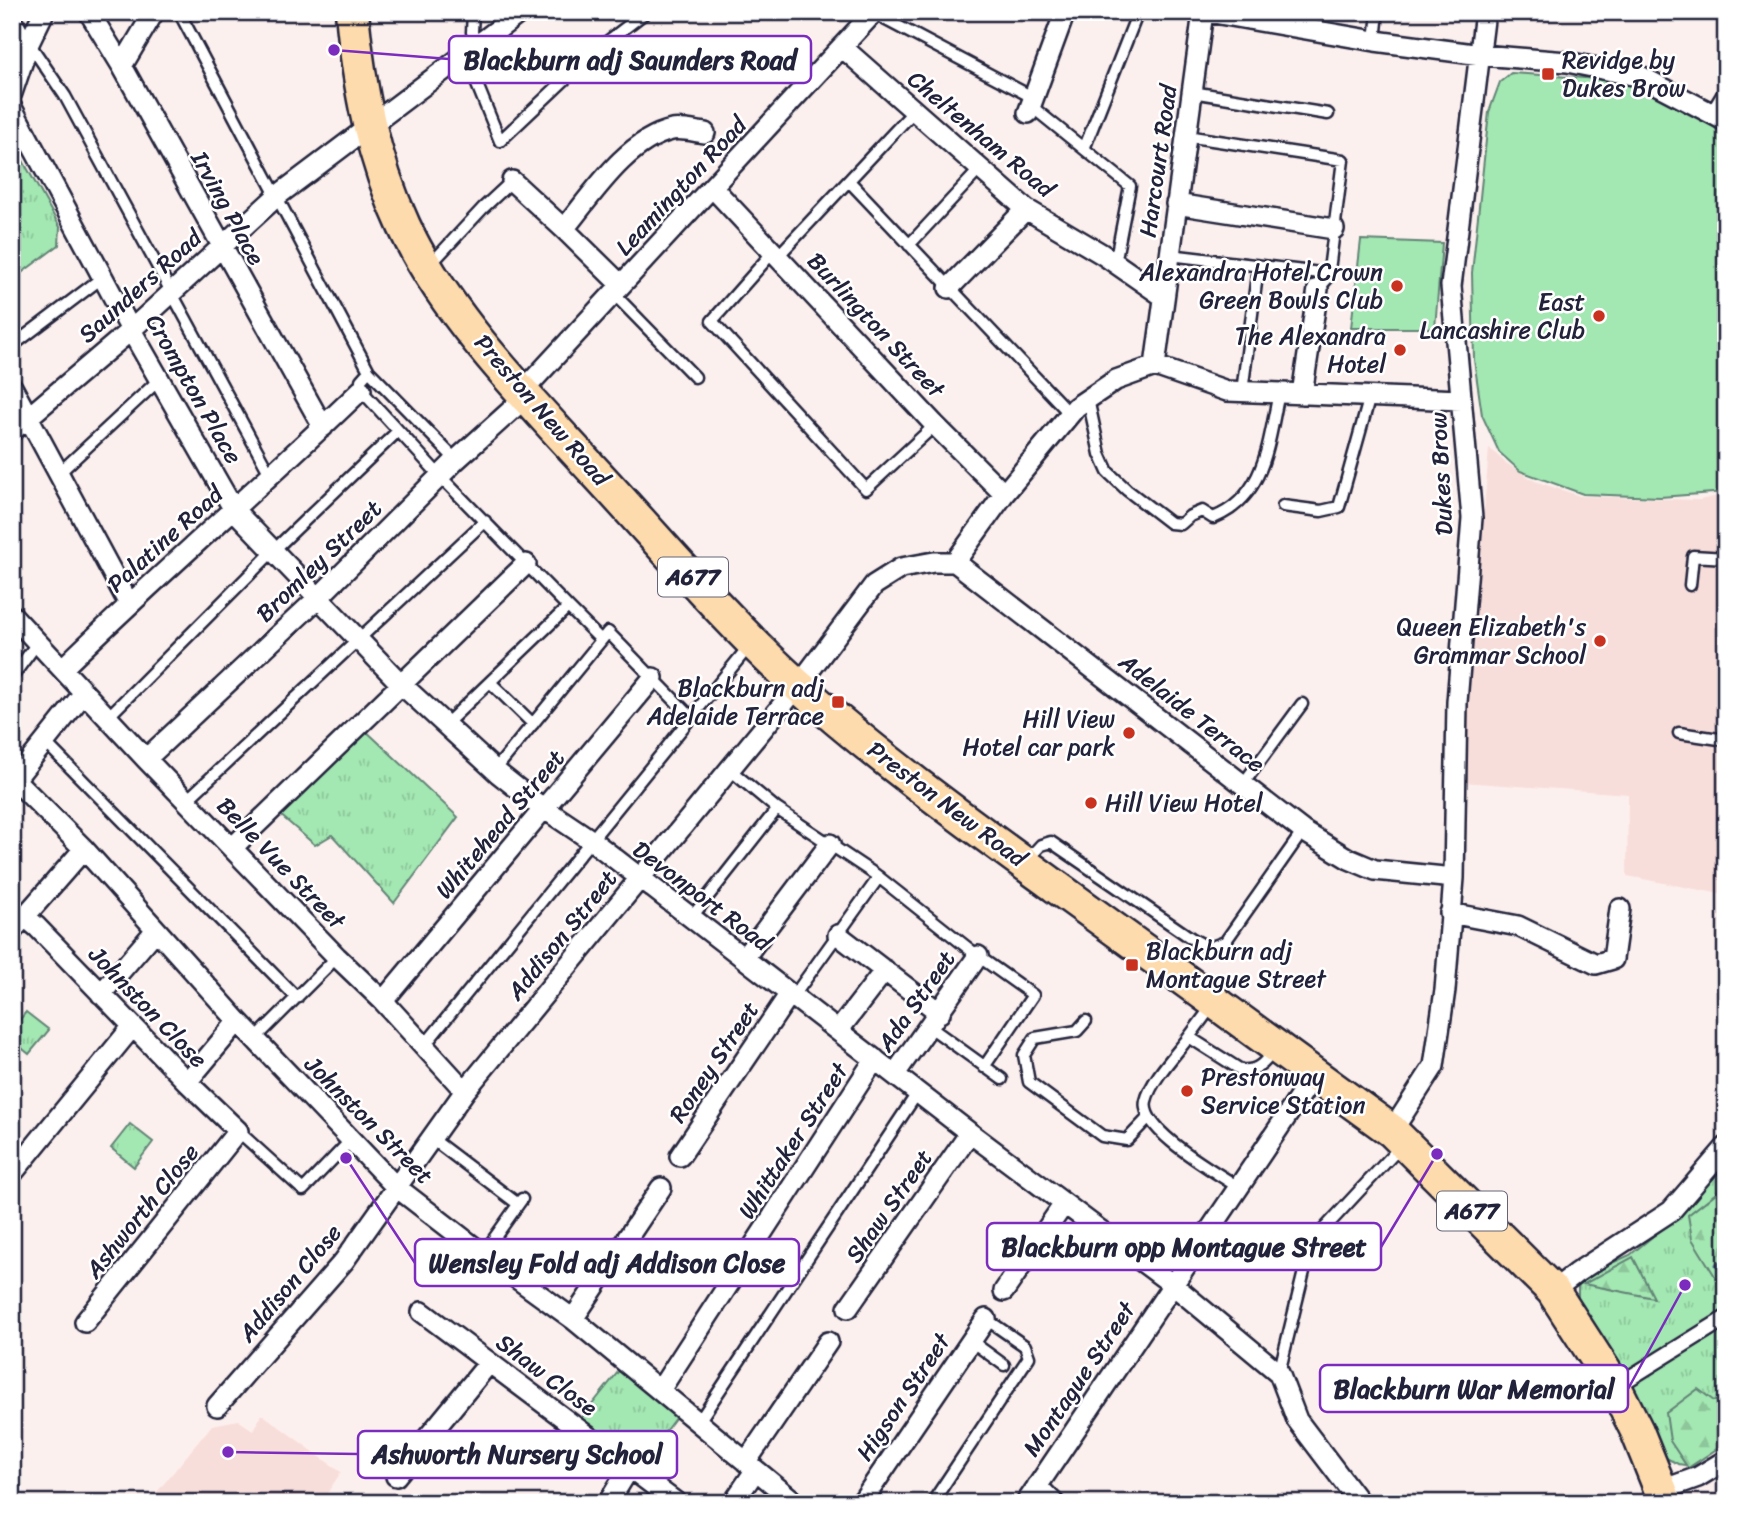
<svg xmlns="http://www.w3.org/2000/svg" width="1738" height="1515" viewBox="0 0 1738 1515" font-family="Sriracha,sans-serif">
<style>
.built{fill:#f8deda}
.grass{fill:url(#grass-tufts);stroke:#628476;stroke-width:2}
.forest{fill:url(#forest-firs);stroke:#628476;stroke-width:2}
.pitch{fill:#a3e7b2;stroke:#628476;stroke-width:2}
.lines{fill:none;stroke-linecap:round;stroke-linejoin:round}
.stream{stroke:#5d81a0;stroke-width:5}
.service-casing{stroke:#22223b;stroke-width:15}
.pedestrian-casing{stroke:#22223b;stroke-width:19}
.minor-casing{stroke:#22223b;stroke-width:24}
.trunk-casing{stroke:#22223b;stroke-width:37}
.service{stroke:#fff;stroke-width:10}
.pedestrian{stroke:#fff;stroke-width:14}
.minor{stroke:#fff;stroke-width:19}
.trunk{stroke:#fedbac;stroke-width:32}
.poi-dot{fill:#c8321e;stroke:#fff;stroke-width:2.5}
.labels{text-anchor:middle;stroke-width:5;stroke-linejoin:round;paint-order:stroke}
.shield{fill:#fff;stroke:#646476;stroke-width:2}
.shield-label{font-size:23px;font-weight:bold;fill:#22223b}
.poi-label{font-size:24px;fill:#22223b;stroke:#fff;text-anchor:end}
.street-label{font-size:24px;fill:#22223b;stroke:#fff}
.leader{fill:none;stroke:#7b2cbf;stroke-width:2.5}
.callout-dot{fill:#7b2cbf;stroke:#fff;stroke-width:2.5}
.callout{fill:#fff;stroke:#7b2cbf;stroke-width:2.5}
.callout-label{font-size:26px;text-anchor:middle;font-weight:bold;fill:#22223b}
</style>
<defs>
<pattern id="grass-tufts" width="24" height="20" patternUnits="userSpaceOnUse" patternTransform="scale(1.75)"><rect width="24" height="20" fill="#a3e7b2"/><path d="M3 7l-1-3M5 7V3M7 7l1-3M15 17l-1-3M17 17v-4M19 17l1-3" fill="none" stroke="#8cc69a"/></pattern>
<pattern id="forest-firs" width="22" height="20" patternUnits="userSpaceOnUse" patternTransform="scale(1.75)"><rect width="22" height="20" fill="#a3e7b2"/><path d="M5 1l3.5 6h-7zM16 11l3.5 6h-7z" fill="#8cc69a"/></pattern>
</defs>
<rect width="100%" height="100%" fill="#fcf0ee"/>
<filter id="ink" filterUnits="userSpaceOnUse"><feTurbulence type="fractalNoise" baseFrequency=".0143" numOctaves="2"/><feDisplacementMap in="SourceGraphic" scale="14" xChannelSelector="R" yChannelSelector="G"/><feConvolveMatrix kernelMatrix="1 2 1 2 8 2 1 2 1" color-interpolation-filters="sRGB"/></filter>
<g filter="url(#ink)">
<!-- built -->
<path class="built" d="M 1489,448 L 1506,463 L 1535,481 L 1580,496 L 1700,500 L 1726,494 L 1726,895 L 1627,876 L 1628,794 L 1462,782 Z
M 262,1414 L 341,1472 L 325,1497 L 332,1503 L 148,1503 L 212,1425 L 238,1420 L 253,1430 Z"/>
<!-- grass -->
<path class="grass" d="M 12,141 L 60,227 L 59,245 L 12,280 Z
M 363,728 L 458,817 L 394,903 L 332,835 L 315,845 L 278,813 Z
M 26,1012 L 49,1030 L 29,1054 L 12,1040 L 12,1029 Z
M 130,1124 L 153,1142 L 134,1167 L 111,1148 Z
M 1726,1163 L 1726,1440 L 1692,1466 L 1678,1464 L 1662,1456 L 1587,1321 L 1578,1300 L 1578,1286 L 1592,1272 L 1630,1255 L 1668,1224 Z
M 626,1362 L 682,1409 L 635,1471 L 575,1426 Z"/>
<!-- forest -->
<path class="forest" d="M 1726,1177 L 1726,1294 L 1692,1239 L 1688,1215 L 1716,1193 Z
M 1633,1257 L 1654,1298 L 1584,1284 Z
M 1698,1389 L 1714,1401 L 1726,1400 L 1726,1440 L 1718,1448 L 1688,1468 L 1670,1441 L 1666,1413 Z"/>
<!-- pitch -->
<path class="pitch" d="M 1511,73 L 1598,79 L 1639,85 L 1700,116 L 1726,137 L 1726,492 L 1660,497 L 1583,494 L 1520,471 L 1499,452 L 1482,415 L 1474,360 L 1472,273 L 1489,112 L 1500,82 Z
M 1361,240 L 1442,243 L 1435,328 L 1351,328 Z"/>
<g class="lines">
<!-- stream -->
<path class="stream" d="M 1717,1265 L 1726,1260"/>
<!-- service casing -->
<g class="service-casing">
<path id="service" d="M 12,12 L 29,43 L 65,96 L 271,476
M 179,12 L 369,371 L 456,460
M 473,12 L 472,32 L 476,46
M 873,13 L 1034,98
M 1375,41 L 1378,12
M 465,55 L 500,141 L 595,51 L 646,12
M 1192,92 L 1328,114
M 1031,106 L 1130,186 L 1115,263
M 1186,136 L 1343,160 L 1328,278 L 1318,289
M 1084,149 L 1138,12
M 849,181 L 1070,414
M 909,245 L 980,169
M 773,252 L 712,321 L 866,489 L 935,425
M 1170,255 L 1329,274
M 778,256 L 914,111
M 429,266 L 483,208 L 512,181
M 614,294 L 695,377
M 12,346 L 103,277
M 369,371 L 361,380 L 361,390 L 440,476 L 568,607 L 445,725
M 1242,392 L 1258,267
M 1088,399 L 1100,454 L 1108,472 L 1127,490 L 1170,523 L 1181,524 L 1190,516 L 1202,511 L 1213,518 C 1266,497 1268,442 1279,393
M 58,474 L 160,379
M 1283,506 L 1321,511 L 1339,507 L 1370,396
M 1690,585 L 1693,556 L 1726,558
M 567,606 L 601,640
M 12,677 L 38,642
M 490,682 L 533,724
M 107,718 L 273,551 L 398,431
M 1679,733 L 1726,740
M 45,742 L 297,998
M 729,769 L 777,809 L 876,875 L 978,956 L 1033,995 L 984,1067
M 495,770 L 608,632 L 692,718
M 1243,784 L 1302,704
M 187,800 L 485,521
M 1028,859 L 1041,845 L 1051,842 L 1191,938 L 1209,948 L 1225,942 L 1303,831
M 691,918 L 777,809
M 793,997 L 879,877
M 1212,1006 L 1189,1037 L 1241,1070 C 1258,1072 1265,1062 1274,1050
M 1086,1021 L 1077,1031 L 1035,1038 L 1024,1055 L 1029,1082 L 1102,1136 L 1127,1140 L 1148,1118
M 930,1027 L 1002,1079
M 1189,1037 C 1176,1054 1151,1080 1146,1101 C 1139,1130 1216,1172 1238,1187
M 255,1039 L 337,957
M 424,1046 L 750,645
M 238,1131 L 303,1190 L 351,1140
M 431,1138 L 518,1204
M 483,1254 L 522,1199
M 971,1341 L 1004,1365
M 1279,1373 L 1311,1243 L 1400,1147
M 698,1423 L 918,1092
M 932,1503 L 1029,1357 L 1025,1346 L 986,1319"/>
</g>
<!-- pedestrian casing -->
<g class="pedestrian-casing">
<path id="pedestrian" d="M 1615,1387 L 1726,1318"/>
</g>
<!-- minor casing -->
<g class="minor-casing">
<path id="minor" d="M 89,12 L 122,66 L 323,427
M 1208,12 L 1375,41 L 1481,55 L 1567,62 L 1642,77 L 1726,121
M 842,47 L 1026,209 L 1102,254 L 1164,297
M 122,66 L 154,12
M 12,93 L 29,43 L 44,12
M 12,108 L 131,330 L 234,510 L 401,684 L 498,773 L 536,803 L 591,840 L 970,1133 L 1172,1284 L 1279,1373 L 1297,1420 L 1360,1503
M 1028,113 L 1065,12
M 1715,115 L 1726,97
M 512,181 L 564,229
M 713,188 L 935,425 L 1004,494
M 1176,204 L 1334,229
M 621,285 L 564,229 C 592,195 627,140 672,130 C 682,128 696,132 705,133
M 949,288 L 1026,209
M 1155,366 L 1227,391 L 1461,400
M 12,387 L 129,604
M 522,392 L 874,12
M 1302,394 L 1318,289
M 12,431 L 131,330 L 277,196 L 521,12
M 955,562 L 1004,494 L 1076,407 L 1116,380 L 1155,366 L 1203,12
M 12,615 L 146,759 L 337,957 L 383,1001 L 465,1091
M 63,668 C 160,573 263,485 361,390
M 146,759 L 317,599 L 456,460 L 526,397
M 12,777 L 84,849 L 238,1021 L 395,1186 L 483,1254 L 573,1319 L 796,1503
M 12,783 L 83,694
M 233,847 L 526,564
M 1450,913 L 1518,926 L 1596,964 L 1613,959 L 1620,909
M 24,916 L 37,927 L 187,1082 L 238,1131 L 85,1322
M 12,931 L 84,849
M 838,935 L 940,1013
M 744,958 L 830,844
M 101,994 L 156,930
M 383,1001 L 653,678
M 838,1031 L 885,970
M 895,1074 L 978,956
M 187,1082 L 238,1021
M 1392,1131 L 1434,1066 L 1445,990 L 1454,878 L 1457,702 L 1472,518 L 1451,286 L 1485,12
M 680,1156 L 789,995
M 12,1174 L 133,1026
M 1004,1291 L 1064,1204
M 1553,1291 L 1576,1273 L 1671,1211 L 1726,1147
M 848,1308 L 970,1133
M 422,1312 L 677,1503
M 573,1319 L 661,1188
M 660,1390 L 875,1059
M 217,1406 L 344,1261 L 465,1091 L 798,686 L 874,585 L 901,568 L 934,562 L 955,562 L 1303,831 L 1349,859 L 1375,870 L 1454,878
M 746,1462 L 828,1342
M 396,1476 L 489,1363
M 1037,1486 L 1054,1503
M 1662,1490 L 1698,1477 L 1726,1460
M 608,1503 L 630,1467
M 733,1503 L 755,1471
M 861,1503 L 986,1319
M 1026,1503 L 1315,1074"/>
</g>
<!-- trunk casing -->
<g class="trunk-casing">
<path id="trunk" d="M 352,12 C 359,87 372,158 404,226 C 445,315 530,401 596,473 C 661,543 725,620 796,684 C 877,757 967,822 1055,886 C 1154,958 1253,1029 1352,1102 L 1392,1131 L 1553,1291 L 1615,1387 L 1637,1431 L 1666,1503"/>
</g>
<!-- service -->
<use href="#service" class="service"/>
<!-- pedestrian -->
<use href="#pedestrian" class="pedestrian"/>
<!-- minor -->
<use href="#minor" class="minor"/>
<!-- trunk -->
<use href="#trunk" class="trunk"/>
</g>
</g>
<!-- markers -->
<g class="poi-dot">
<rect x="1541" y="67" width="14" height="14" rx="3.5"/>
<circle cx="1397" cy="286" r="7"/>
<circle cx="1599" cy="316" r="7"/>
<circle cx="1400" cy="350" r="7"/>
<circle cx="1600" cy="641" r="7"/>
<rect x="831" y="695" width="14" height="14" rx="3.5"/>
<circle cx="1129" cy="733" r="7"/>
<circle cx="1091" cy="803" r="7"/>
<rect x="1125" y="958" width="14" height="14" rx="3.5"/>
<circle cx="1187" cy="1091" r="7"/>
</g>
<g class="labels">
<!-- shield labels -->
<g class="shield">
<rect x="658" y="557.5" width="70" height="39" rx="5"/>
<rect x="1437" y="1191.5" width="70" height="39" rx="5"/>
</g>
<g class="shield-label">
<text x="693" y="585">A677</text>
<text x="1472" y="1219">A677</text>
</g>
<!-- poi labels -->
<g class="poi-label">
<text x="1562" y="68" text-anchor="start">Revidge by<tspan x="1562" dy="28">Dukes Brow</tspan></text>
<text x="1383" y="280">Alexandra Hotel Crown<tspan x="1383" dy="28">Green Bowls Club</tspan></text>
<text x="1585" y="310">East<tspan x="1585" dy="28">Lancashire Club</tspan></text>
<text x="1386" y="344">The Alexandra<tspan x="1386" dy="28">Hotel</tspan></text>
<text x="1586" y="635">Queen Elizabeth's<tspan x="1586" dy="28">Grammar School</tspan></text>
<text x="824" y="696">Blackburn adj<tspan x="824" dy="28">Adelaide Terrace</tspan></text>
<text x="1115" y="727">Hill View<tspan x="1115" dy="28">Hotel car park</tspan></text>
<text x="1105" y="811" text-anchor="start">Hill View Hotel</text>
<text x="1146" y="959" text-anchor="start">Blackburn adj<tspan x="1146" dy="28">Montague Street</tspan></text>
<text x="1201" y="1085" text-anchor="start">Prestonway<tspan x="1201" dy="28">Service Station</tspan></text>
</g>
<!-- street labels -->
<g class="street-label">
<text transform="translate(981 134) rotate(40)" y="8">Cheltenham Road</text>
<text transform="translate(1158 161) rotate(-82)" y="8">Harcourt Road</text>
<text transform="translate(681 186) rotate(-47)" y="8">Leamington Road</text>
<text transform="translate(228 208) rotate(61)" y="8">Irving Place</text>
<text transform="translate(140 286) rotate(-42)" y="8">Saunders Road</text>
<text transform="translate(876 325) rotate(47)" y="8">Burlington Street</text>
<text transform="translate(194 389) rotate(60)" y="8">Crompton Place</text>
<text transform="translate(542 410) rotate(49)" y="8">Preston New Road</text>
<text transform="translate(1441 474) rotate(-93)" y="8">Dukes Brow</text>
<text transform="translate(165 539) rotate(-42)" y="8">Palatine Road</text>
<text transform="translate(319 561) rotate(-44)" y="8">Bromley Street</text>
<text transform="translate(1192 713) rotate(38)" y="8">Adelaide Terrace</text>
<text transform="translate(947 804) rotate(37)" y="8">Preston New Road</text>
<text transform="translate(500 824) rotate(-50)" y="8">Whitehead Street</text>
<text transform="translate(281 863) rotate(46)" y="8">Belle Vue Street</text>
<text transform="translate(702 896) rotate(37)" y="8">Devonport Road</text>
<text transform="translate(562 935) rotate(-51)" y="8">Addison Street</text>
<text transform="translate(916 1001) rotate(-55)" y="8">Ada Street</text>
<text transform="translate(148 1007) rotate(46)" y="8">Johnston Close</text>
<text transform="translate(714 1062) rotate(-56)" y="8">Roney Street</text>
<text transform="translate(369 1120) rotate(45)" y="8">Johnston Street</text>
<text transform="translate(793 1141) rotate(-57)" y="8">Whittaker Street</text>
<text transform="translate(889 1206) rotate(-55)" y="8">Shaw Street</text>
<text transform="translate(142 1211) rotate(-51)" y="8">Ashworth Close</text>
<text transform="translate(290 1283) rotate(-50)" y="8">Addison Close</text>
<text transform="translate(547 1375) rotate(37)" y="8">Shaw Close</text>
<text transform="translate(1079 1379) rotate(-56)" y="8">Montague Street</text>
<text transform="translate(903 1397) rotate(-56)" y="8">Higson Street</text>
</g>
</g>
<!-- callouts -->
<path class="leader" d="M334 50L449 59M1437 1154L1381 1247M346 1158L415 1263M1685 1285L1628 1389M228 1452L358 1454"/>
<g class="callout-dot">
<circle cx="334" cy="50" r="7"/>
<circle cx="1437" cy="1154" r="7"/>
<circle cx="346" cy="1158" r="7"/>
<circle cx="1685" cy="1285" r="7"/>
<circle cx="228" cy="1452" r="7"/>
</g>
<g class="callout">
<rect x="449" y="36" width="362" height="47" rx="7"/>
<rect x="987" y="1223" width="394" height="47" rx="7"/>
<rect x="415" y="1239" width="384" height="47" rx="7"/>
<rect x="1320" y="1365" width="308" height="47" rx="7"/>
<rect x="358" y="1431" width="319" height="47" rx="7"/>
</g>
<g class="callout-label">
<text x="630" y="69">Blackburn adj Saunders Road</text>
<text x="1184" y="1256">Blackburn opp Montague Street</text>
<text x="607" y="1272">Wensley Fold adj Addison Close</text>
<text x="1474" y="1398">Blackburn War Memorial</text>
<text x="517" y="1463">Ashworth Nursery School</text>
</g>
<!-- margin -->
<rect width="1738" height="1515" fill="none" stroke="#fff" stroke-width="42"/>
<rect x="21" y="21" width="1696" height="1473" fill="none" stroke="#22223b" stroke-width="2.5" filter="url(#ink)"/>
</svg>
